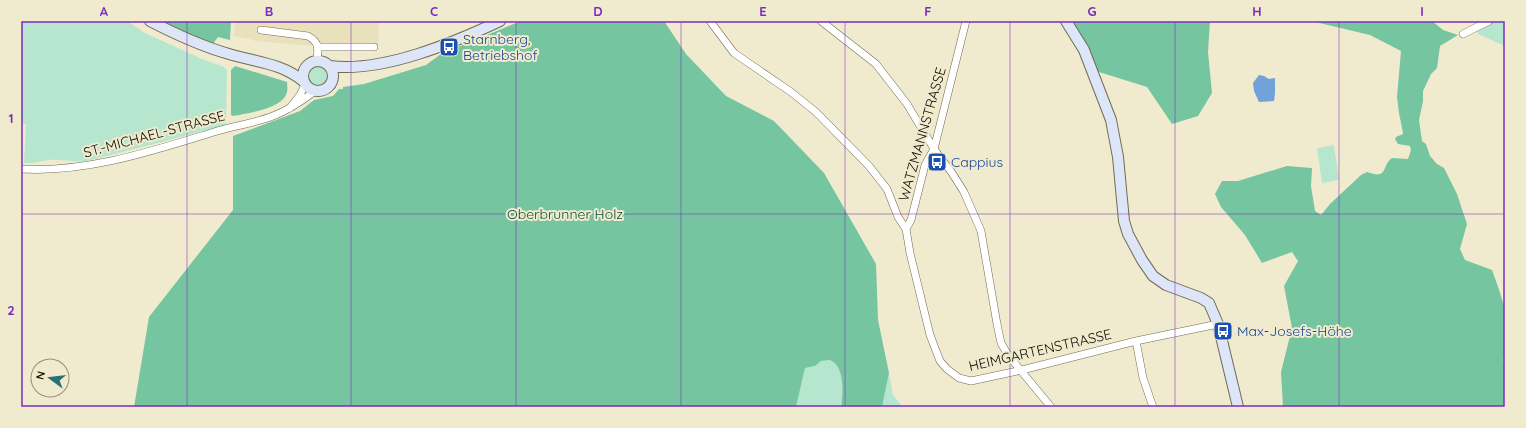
<svg xmlns="http://www.w3.org/2000/svg" width="1526" height="428" viewBox="0 0 1526 428" font-family="Quicksand,sans-serif">
<style>
.built{fill:#e8e1bc}
.green{fill:#b6e7ce}
.forest{fill:#74c5a0}
.water{fill:#71a2d9}
.lines{fill:none;stroke-linecap:round;stroke-linejoin:round}
.street-casing{stroke:#706b51;stroke-width:8}
.secondary-casing{stroke:#706b51;stroke-width:12}
.street{stroke:#fff;stroke-width:7}
.secondary{stroke:#dde6f8;stroke-width:10}
.grid{fill:none;stroke:#7b2cbf;stroke-width:1;stroke-opacity:0.55}
.labels{text-anchor:middle;stroke-width:4;stroke-linejoin:round;paint-order:stroke}
.transit-label{font-size:14px;fill:#164399;stroke:#f0ebce;text-anchor:start}
.street-label{font-size:14px;fill:#0f0d04;stroke:#f0ebce}
.park-label{font-size:14px;fill:#0c4e36;stroke:#f0ebce}
.neatline{fill:none;stroke:#7b2cbf;stroke-width:1.5}
.grid-label{font-size:13px;text-anchor:middle;font-weight:bold;fill:#7b2cbf}
</style>
<rect width="100%" height="100%" fill="#f0ebce"/>
<!-- built -->
<path class="built" d="M 235,21 L 379,21 L 378,48 L 328,50 L 312,46 L 255,41 L 250,39 L 234,36 Z"/>
<!-- green -->
<path class="green" d="M 21,21 L 127,21 L 145,33 L 202,59 L 224,67 L 227,70 L 226,123 L 225,125 L 158,143 L 87,161 C 74,163 62,159 49,160 C 40,161 33,164 24,163 L 26,124 L 21,123 Z
M 1495,21 L 1505,21 L 1505,46 L 1478,34 L 1475,29 Z
M307 76a11 11 0 1 1 22 0a11 11 0 1 1-22 0Z
M 1334,145 L 1339,180 L 1322,183 L 1317,148 Z
M 830,360 C 845,367 843,394 841,407 L 796,407 L 805,368 L 815,366 L 821,361 Z
M 889,373 L 893,395 L 903,407 L 882,407 Z"/>
<!-- forest -->
<path class="forest" d="M 158,21 L 231,21 L 230,40 L 218,37 L 212,45 Z
M 521,21 L 664,21 L 686,54 L 726,96 L 774,121 L 824,173 L 876,264 L 878,320 L 889,373 L 882,407 L 841,407 C 843,394 845,366 830,360 L 821,361 L 815,366 L 805,368 L 796,407 L 134,407 L 149,317 L 233,210 L 233,136 L 300,111 L 314,100 L 333,96 L 339,89 L 343,89 L 343,87 L 364,84 L 426,65 L 441,54 Z
M 1064,21 L 1210,21 L 1208,52 L 1212,93 L 1198,116 L 1172,124 L 1147,87 L 1099,72 L 1092,73 Z
M 1311,21 L 1432,21 L 1443,30 L 1458,35 L 1440,46 L 1437,68 L 1431,74 L 1423,91 L 1423,101 L 1419,120 L 1422,141 L 1426,144 L 1430,156 L 1437,164 L 1444,168 L 1457,194 L 1467,224 L 1460,249 L 1465,260 L 1492,270 C 1496,281 1500,292 1503,303 C 1508,320 1506,343 1503,361 L 1505,364 L 1505,407 L 1283,407 L 1281,372 L 1292,328 L 1284,286 L 1298,261 L 1292,252 L 1262,263 L 1245,235 L 1221,207 L 1215,194 L 1222,181 L 1238,181 L 1287,166 L 1312,168 L 1311,186 L 1315,211 L 1321,215 L 1330,204 L 1361,175 L 1367,172 C 1389,180 1381,166 1392,158 L 1408,159 L 1411,150 L 1410,146 L 1398,144 L 1395,139 L 1396,137 L 1403,134 L 1403,133 L 1399,113 L 1397,97 L 1401,51 L 1370,35 Z
M 235,66 L 287,82 C 287,85 288,89 287,92 C 283,109 248,113 233,116 L 231,115 L 231,70 Z"/>
<!-- water -->
<path class="water" d="M 1259,75 L 1264,76 L 1269,79 L 1275,78 L 1275,93 L 1274,101 L 1259,102 L 1254,91 L 1253,83 Z"/>
<g class="lines">
<!-- street casing -->
<g class="street-casing">
<path id="street" d="M 710,21 L 734,53 L 791,92 L 816,112 L 869,166 L 887,189 L 898,217 L 906,229 L 910,253 L 930,335 L 940,361 L 947,369 L 959,378 L 971,381 L 1022,370 L 1136,341 L 1218,324
M 821,21 L 876,64 L 907,104 L 934,149 L 952,173 L 964,192 L 981,231 L 997,324 L 1001,343 L 1008,355 L 1051,407
M 261,30 L 308,36 C 320,43 318,48 317,61
M 1463,34 L 1489,21
M 318,47 L 374,47
M 290,108 L 300,95 L 305,85
M 21,169 C 87,173 152,151 214,132 C 234,126 255,123 273,116 C 289,110 302,101 315,91
M 906,229 L 911,220 L 925,165 L 934,149 L 966,21
M 1136,341 L 1143,378 L 1153,407"/>
</g>
<!-- secondary casing -->
<g class="secondary-casing">
<path id="secondary" d="M 150,21 C 175,34 201,46 229,54 C 255,62 282,63 303,81
M 1066,21 L 1084,50 L 1111,120 L 1118,157 L 1124,221 L 1128,234 L 1142,260 L 1153,276 L 1166,285 L 1201,298 L 1209,303 L 1218,324 L 1238,407
M303 76a15 15 0 1 1 30 0a15 15 0 1 1-30 0Z
M 330,66 C 382,73 453,43 500,21"/>
</g>
<!-- street -->
<use href="#street" class="street"/>
<!-- secondary -->
<use href="#secondary" class="secondary"/>
</g>
<!-- grid -->
<path class="grid" d="M 187,21 L 187,407M 351,21 L 351,407M 516,21 L 516,407M 681,21 L 681,407M 845,21 L 845,407M 1010,21 L 1010,407M 1175,21 L 1175,407M 1339,21 L 1339,407M 21,214 L 1505,214"/>
<!-- icons -->
<defs>
<g id="bus-square" transform="scale(1)"><rect x="-9" y="-9" width="18" height="18" rx="4" fill="#1a4fb4" stroke="#f0ebce"/><path d="M-5-6H5V4H4V6H2V4H-2V6H-4V4H-5ZM-3.5-4V0h7V-4ZM-3.5 1.2v1.5H-2V1.2ZM2 1.2v1.5H3.5V1.2Z" fill="#fff"/></g>
</defs>
<g fill-rule="evenodd">
<use href="#bus-square" x="449" y="47"/>
<use href="#bus-square" x="937" y="162"/>
<use href="#bus-square" x="1223" y="331"/>
</g>
<g class="labels">
<!-- transit labels -->
<g class="transit-label">
<text x="463" y="44">Starnberg,<tspan x="463" dy="16">Betriebshof</tspan></text>
<text x="951" y="167">Cappius</text>
<text x="1237" y="336">Max-Josefs-Höhe</text>
</g>
<!-- street labels -->
<g class="street-label">
<text transform="translate(154 134) rotate(-15)" y="5">ST.-MICHAEL-STRASSE</text>
<text transform="translate(922 134) rotate(-74)" y="5">WATZMANNSTRASSE</text>
<text transform="translate(1040 350) rotate(-13)" y="5">HEIMGARTENSTRASSE</text>
</g>
<!-- park labels -->
<g class="park-label">
<text x="565" y="219">Oberbrunner Holz</text>
</g>
</g>
<!-- border -->
<rect width="1526" height="428" fill="none" stroke="#f0ebce" stroke-width="44"/>
<!-- north arrow -->
<g transform="translate(50 378) rotate(285)"><circle r="19" fill="#f0ebce" stroke="#96927d"/>
<path d="M0-3L7 15L0 10L-7 15Z" fill="#297378"/>
<text y="-6" font-size="11" font-weight="bold" text-anchor="middle" fill="#0f0d04">N</text>
</g>
<rect x="22" y="22" width="1482" height="384" class="neatline"/>
<g class="grid-label">
<text x="104" y="16">A</text>
<text x="269" y="16">B</text>
<text x="434" y="16">C</text>
<text x="598" y="16">D</text>
<text x="763" y="16">E</text>
<text x="928" y="16">F</text>
<text x="1092" y="16">G</text>
<text x="1257" y="16">H</text>
<text x="1422" y="16">I</text>
<text x="11" y="123">1</text>
<text x="11" y="315">2</text>
</g>
</svg>
